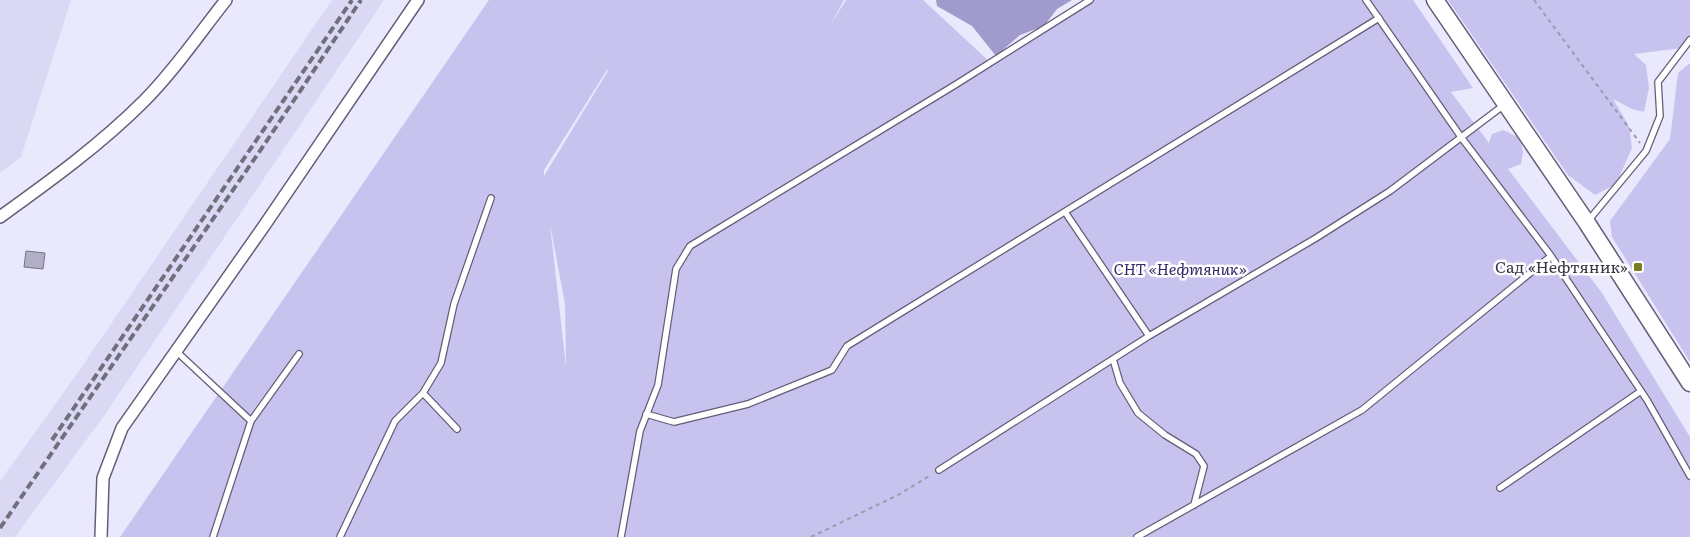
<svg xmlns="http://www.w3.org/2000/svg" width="1690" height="537" viewBox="0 0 1690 537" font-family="Literata,serif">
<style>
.built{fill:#dad8f3}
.green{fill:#c7c3ee;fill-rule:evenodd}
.water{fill:#a09acd}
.building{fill:#b1afc8;stroke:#737188}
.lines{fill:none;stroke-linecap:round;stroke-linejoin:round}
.lane-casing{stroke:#615f76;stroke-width:8}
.street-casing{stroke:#615f76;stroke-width:14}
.secondary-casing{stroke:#615f76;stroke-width:19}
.path{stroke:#9b9aaa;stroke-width:2;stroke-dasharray:4 4;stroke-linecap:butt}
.lane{stroke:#fff;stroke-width:5.5}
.street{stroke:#fff;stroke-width:11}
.secondary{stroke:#fff;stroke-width:16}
.rail{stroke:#706f7c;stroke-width:4;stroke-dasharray:8 4;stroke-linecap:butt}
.poi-dot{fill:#7b7b23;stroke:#fff;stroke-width:2}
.labels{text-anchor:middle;stroke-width:5;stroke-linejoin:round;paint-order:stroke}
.poi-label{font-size:16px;fill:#393842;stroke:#fff;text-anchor:end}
.park-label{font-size:16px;font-style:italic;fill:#362967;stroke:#fff}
</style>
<rect width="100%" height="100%" fill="#e9e8fd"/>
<!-- built -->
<path class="built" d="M 0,0 L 71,0 L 21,157 L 0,173 Z
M 332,0 L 384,0 L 106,413 L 15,537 L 0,537 L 0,481 L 83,365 Z"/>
<!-- green -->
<path class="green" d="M 489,0 L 844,0 L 831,24 L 846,0 L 923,0 L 992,64 L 1086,0 L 1413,0 L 1473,88 L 1451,92 L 1489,143 L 1492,134 L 1503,130 L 1520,138 L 1523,153 L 1521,164 L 1508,169 L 1602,293 L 1690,437 L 1690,537 L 120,537 ZM 599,57 L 608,71 L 544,176 L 544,170 L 607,70 ZM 550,224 L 565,304 L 566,367 Z
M 1448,0 L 1690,0 L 1690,47 L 1634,54 L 1646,65 L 1649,88 L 1644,112 L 1632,109 L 1613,99 L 1629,126 L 1632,148 L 1616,184 L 1595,195 L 1568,175 Z
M 1690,63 L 1690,362 L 1612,237 L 1610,221 L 1670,139 L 1678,73 Z"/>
<!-- water -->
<path class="water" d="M 936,0 L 1072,0 L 1057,9 L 1044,26 L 1020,35 L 996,56 L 972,26 L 937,6 Z"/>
<!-- building -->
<path class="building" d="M 26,251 L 45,253 L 43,269 L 24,267 Z"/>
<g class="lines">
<!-- lane casing -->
<g class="lane-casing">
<path id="lane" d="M 1366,0 L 1461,137 L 1551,256 L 1647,400 L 1690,476
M 1065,212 L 1149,336
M 1588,221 L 1646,151 L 1660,116 L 1658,82 L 1690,40
M 176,351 L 251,421
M 1113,359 L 1120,383 L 1138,413 L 1165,435 L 1196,454 L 1204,466 L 1194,505
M 423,393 L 457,429
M 646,414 L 674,422 L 748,404 L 832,370 L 847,346 L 1379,18
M 939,470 L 1149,336 L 1316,238 L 1390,191 L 1504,105
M 1500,488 L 1641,391
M 213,537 L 251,421 L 299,354
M 340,537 L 395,421 L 423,393 L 441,363 L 454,304 L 491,198
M 621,537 L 640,431 L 658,385 L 676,269 L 690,246 L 955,85 L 1090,0
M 1137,537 L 1362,410 L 1551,256"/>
</g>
<!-- street casing -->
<g class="street-casing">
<path id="street" d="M 0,217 C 50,181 100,145 144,101 C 174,71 199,34 226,0
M 101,537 L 103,478 L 122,428 L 264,226 L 418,0"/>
</g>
<!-- secondary casing -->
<g class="secondary-casing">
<path id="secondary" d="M 1435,0 L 1587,223 L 1690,383"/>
</g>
<!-- path -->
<path class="path" d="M 1534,0 L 1640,143
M 811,537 L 898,495 L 931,475"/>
<!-- lane -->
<use href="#lane" class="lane"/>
<!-- street -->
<use href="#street" class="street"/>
<!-- secondary -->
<use href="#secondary" class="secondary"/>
<!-- rail -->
<path class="rail" d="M 52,440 L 352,0
M 0,528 L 264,145 L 361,0"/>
</g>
<!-- markers -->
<rect class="poi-dot" x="1633" y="262" width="10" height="10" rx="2.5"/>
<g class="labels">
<!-- poi labels -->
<g class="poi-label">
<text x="1628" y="273">Сад «Нефтяник»</text>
</g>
<!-- park labels -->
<g class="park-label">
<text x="1180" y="275">СНТ «Нефтяник»</text>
</g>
</g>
</svg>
